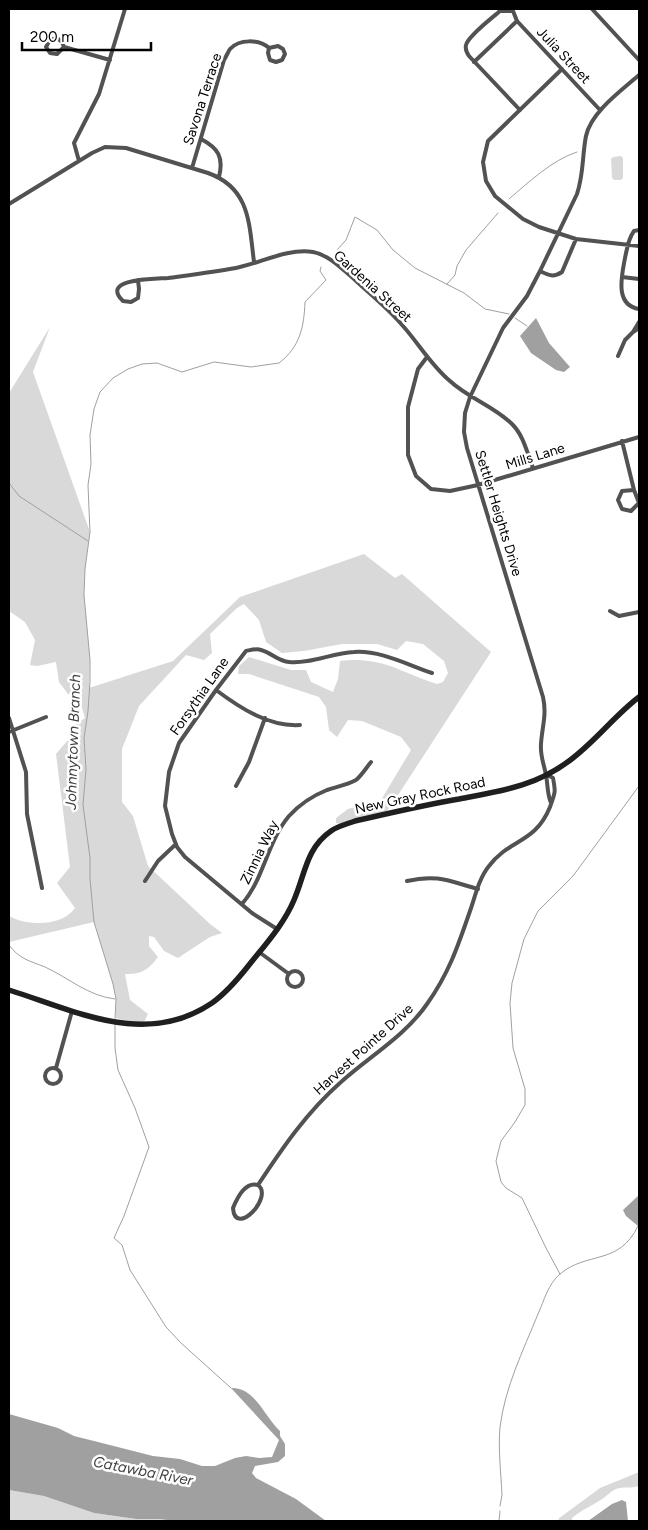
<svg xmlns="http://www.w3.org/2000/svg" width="648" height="1530" viewBox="0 0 648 1530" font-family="Figtree,sans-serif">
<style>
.green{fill:#d9d9d9}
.water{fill:#a0a0a0}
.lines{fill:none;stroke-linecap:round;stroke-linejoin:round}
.stream{stroke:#a0a0a0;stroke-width:1}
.street{stroke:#525252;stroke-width:4}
.secondary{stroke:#1f1f1f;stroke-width:5.5}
.labels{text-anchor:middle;stroke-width:5;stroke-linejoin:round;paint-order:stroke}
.street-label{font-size:14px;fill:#000;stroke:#fff}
.water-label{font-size:15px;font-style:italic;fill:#414141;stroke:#fff}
</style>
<rect width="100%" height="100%" fill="#fff"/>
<!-- green -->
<path class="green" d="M 621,156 L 623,158 L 623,178 L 621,180 L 614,180 L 612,178 L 611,159 L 613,157 Z
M 50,327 L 33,372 L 90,532 L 85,569 L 84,595 L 90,660 L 89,688 L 173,661 L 240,597 L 364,554 L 395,578 L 402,574 L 491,652 L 400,792 L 387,811 L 358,817 L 340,824 L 336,823 L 336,818 L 348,809 L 381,800 L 411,750 L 401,737 L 362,721 L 348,720 L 337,737 L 329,730 L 326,707 L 319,697 L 249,674 L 238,674 L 239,666 L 249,657 L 291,670 L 306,670 L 311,682 L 333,692 L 338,679 L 340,661 C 384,656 400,673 437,684 L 443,682 L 448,673 L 444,661 L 423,644 L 406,641 L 397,650 L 377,644 L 342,644 L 304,651 L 282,653 L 266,642 L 259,620 L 244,604 L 237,608 L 210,634 L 212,653 L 204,660 L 186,655 L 139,706 L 122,749 L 122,802 L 133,816 L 148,866 L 210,924 L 222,933 L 210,937 L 178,958 L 164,951 L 154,937 L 149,936 L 149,946 L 158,957 C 148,970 141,975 125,974 L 130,1000 L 148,1014 L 144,1022 L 130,1022 L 116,1018 L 116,999 L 113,984 L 94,922 L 9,942 L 9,916 C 27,926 62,927 75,908 L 57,883 L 70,867 L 56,754 L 68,740 L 71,727 L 85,718 L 77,692 L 68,694 L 59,682 L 56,662 L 37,666 L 30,665 L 35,640 L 25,622 L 9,611 L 9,393 Z
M 639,1472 L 639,1486 C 631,1489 623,1486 616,1489 C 611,1491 607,1496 602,1499 C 592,1506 581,1510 572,1518 L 572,1521 L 561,1521 L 558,1519 L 600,1488 Z
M 9,1490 L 44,1496 L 94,1513 L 136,1519 L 159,1519 L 175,1521 L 9,1521 Z"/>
<!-- water -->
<path class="water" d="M 536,318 L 549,343 L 570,367 L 564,372 L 556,370 L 531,353 L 520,336 Z
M 639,1195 L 639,1225 L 638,1226 L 626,1216 L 623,1210 Z
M 231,1388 C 255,1387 264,1416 280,1431 L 280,1436 L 285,1444 L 285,1456 L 278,1462 L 255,1466 L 252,1473 L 256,1478 L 296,1499 L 326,1521 L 175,1521 L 159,1519 L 136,1519 L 94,1513 L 44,1496 L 9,1490 L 9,1414 L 58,1428 L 74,1436 L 98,1442 L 153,1456 L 180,1459 L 202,1466 L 215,1466 L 235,1458 L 246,1456 L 259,1458 L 272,1457 L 279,1440 Z
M 622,1500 L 626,1502 L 628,1521 L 588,1521 L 612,1504 Z"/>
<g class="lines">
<!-- stream -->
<path class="stream" d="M 509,199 C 529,182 552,160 577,152
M 336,251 L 346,240 L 355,217 L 377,230 L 393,250 L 415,268 L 464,293 L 485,309 L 509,314
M 447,284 L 455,275 L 457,266 L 466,250 L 498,213
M 515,318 L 527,326
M 9,483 L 19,496 L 88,541
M 9,945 C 19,959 30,961 45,967 C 69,978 88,996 115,999
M 115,1019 L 116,999 L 113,984 L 94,922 L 90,879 L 90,858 L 83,805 L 86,769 L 84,738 L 88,711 L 90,681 L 90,660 L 84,595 L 85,569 L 90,532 L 88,485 L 91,464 L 90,435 L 94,409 L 100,392 L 113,378 L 128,369 L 142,364 L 157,363 L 182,372 L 214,362 L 251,367 L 279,363 C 300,347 304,327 305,302 L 326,280 L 320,271 L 321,267
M 115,1023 L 115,1048 L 118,1070 L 135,1108 L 149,1147 L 124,1216 L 114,1238 L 122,1245 L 130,1270 L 166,1327 L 181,1343 L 231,1388
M 560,1274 L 546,1248 L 522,1198 L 506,1188 L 501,1182 L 496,1161 L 501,1141 L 515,1122 L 525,1105 L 525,1089 L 513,1048 L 510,1003 L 512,983 L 524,939 L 538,911 L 573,876 L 639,786
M 500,1506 L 502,1495 C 501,1473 498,1449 500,1427 C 505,1387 523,1351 538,1314 C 544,1301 548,1284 560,1274 C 587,1251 619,1266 638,1226
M 499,1521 L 500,1511"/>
<!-- street -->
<path class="street" d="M 592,9 L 639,60
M 513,11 L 500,11 C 492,18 468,36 466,45 C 465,49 467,53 469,56 L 520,110
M 513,11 L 517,21 L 600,110
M 64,47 L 57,54 L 50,53 L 46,47 L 50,40 L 57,38 L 62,42 L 64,47 L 110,60
M 474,62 L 517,21
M 562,69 L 488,141 L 483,162 L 486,181 L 495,196 L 501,201 L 523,219 L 539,227 L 576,239 L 639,246
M 201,139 C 218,148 224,157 219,177
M 79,161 L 74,143 L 99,94 L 125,9
M 192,168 L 224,60 C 226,57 228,52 230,49 C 239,39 259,39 269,48 L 268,53 L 270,60 L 276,62 L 282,60 L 285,54 L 283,49 L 278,46 L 269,48
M 9,204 L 92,153 L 105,147 L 126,148 L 208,173 C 250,188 249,223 254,262
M 639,230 L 634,231 C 628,239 627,249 625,258 C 622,275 614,305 639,309
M 540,271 C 548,275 553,278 562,272 L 576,239
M 622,277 L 639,279
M 138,280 L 139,289 L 138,298 L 131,302 L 123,301 C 99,278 157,279 168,278 C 190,275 214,272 236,268 C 261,263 287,248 313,252 C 329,255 342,269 354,279 C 370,294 389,309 403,326 C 419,344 431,365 450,381 C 468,398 494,406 512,424 C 524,436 527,453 533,468
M 639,322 L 633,332 L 639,328
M 618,356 L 625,340 L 633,332
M 427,357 L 418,369 L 408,407 L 408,455 L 416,476 L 431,489 L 450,491 L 478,485 L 639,437
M 622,441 L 634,490 L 622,491 L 618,500 L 622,509 L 631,511 L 639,503 L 634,490
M 610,611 L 619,616 L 639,612
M 216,690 C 240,708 269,727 300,725
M 9,718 L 26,772 L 27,814 L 42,888
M 9,732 L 46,717
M 236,786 L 249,762 L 265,718
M 551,803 C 547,794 548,785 546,775 C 544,764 540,756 541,744 C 542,727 547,715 543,697 L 467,448 L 464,432 L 465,413 L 470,397 L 503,328 L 527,296 L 540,271 L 577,194 C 584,173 582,156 586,136 C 591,112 622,90 639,75
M 145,881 L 158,861 L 176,844
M 407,881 C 437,874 449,881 478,889
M 242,904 C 264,879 267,842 289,816 C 299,805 312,796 327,790 C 336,787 347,785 356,780 C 362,775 366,768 371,762
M 277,929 L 252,913 L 185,857 L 177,847 L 172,834 L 165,806 L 169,772 L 179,743 L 216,690 L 246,651 C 251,650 257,648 261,650 C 272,653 278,661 289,662 C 311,664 332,653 354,652 C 380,650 408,665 432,673
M 259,952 L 289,974
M287 979a8 8 0 1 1 16 0a8 8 0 1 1-16 0Z
M45 1076a8 8 0 1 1 16 0a8 8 0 1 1-16 0Z
M 56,1068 L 72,1011
M 258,1185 C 274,1197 235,1238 233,1208 C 237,1198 245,1181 258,1185 C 283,1147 307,1112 341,1082 C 370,1056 405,1036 427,1004 C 449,973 458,946 470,911 C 475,897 479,878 489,866 C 509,839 535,844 550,807 C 555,792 556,794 553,778 L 546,774"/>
<!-- secondary -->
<path class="secondary" d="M 9,990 C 76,1011 146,1048 212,1003 C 226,993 238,979 249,965 C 265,945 284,924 294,900 C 305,875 306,848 331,831 C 338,826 347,824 355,821 C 390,813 424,805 459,799 C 500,791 534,787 569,761 C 595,742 614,716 639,697"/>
</g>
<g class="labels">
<!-- street labels -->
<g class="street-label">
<text transform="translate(564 55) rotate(47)" y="5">Julia Street</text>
<text transform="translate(202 99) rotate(-72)" y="5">Savona Terrace</text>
<text transform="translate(373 286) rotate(42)" y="5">Gardenia Street</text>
<text transform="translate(535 456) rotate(-17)" y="5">Mills Lane</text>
<text transform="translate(499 513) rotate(73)" y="5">Settler Heights Drive</text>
<text transform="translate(199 696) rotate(-55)" y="5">Forsythia Lane</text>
<text transform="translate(420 795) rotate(-12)" y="5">New Gray Rock Road</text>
<text transform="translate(259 852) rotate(-64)" y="5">Zinnia Way</text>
<text transform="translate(363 1049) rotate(-42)" y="5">Harvest Pointe Drive</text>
</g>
<!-- water labels -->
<g class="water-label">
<text transform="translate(73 742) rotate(-88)" y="5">Johnnytown Branch</text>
<text transform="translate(143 1471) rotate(11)" y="5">Catawba River</text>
</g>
</g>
<!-- border -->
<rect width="648" height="1530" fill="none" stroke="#000000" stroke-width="20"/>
<!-- scale -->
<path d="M22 42v8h129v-8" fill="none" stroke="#000000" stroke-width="2.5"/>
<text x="30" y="42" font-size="15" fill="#000000" stroke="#ffffff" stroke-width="4" paint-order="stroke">200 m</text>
</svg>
